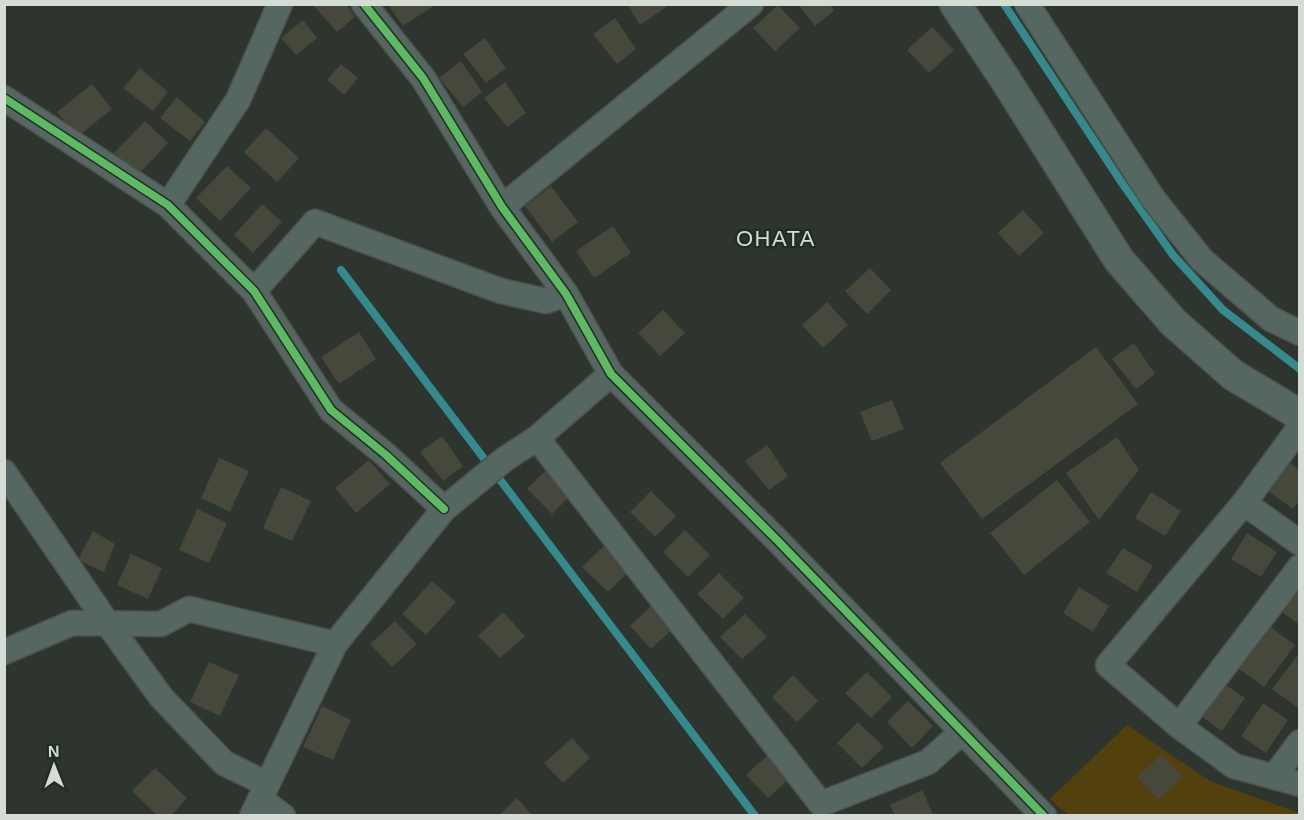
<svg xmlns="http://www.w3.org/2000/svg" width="1304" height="820" viewBox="0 0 1304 820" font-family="Helvetica,sans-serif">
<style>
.green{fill:#52410c}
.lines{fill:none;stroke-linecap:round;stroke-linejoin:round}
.stream{stroke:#348a8d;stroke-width:8}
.building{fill:#45483a}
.minor-casing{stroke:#4d514d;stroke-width:27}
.tertiary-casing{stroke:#4d514d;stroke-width:33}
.minor{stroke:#566761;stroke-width:24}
.tertiary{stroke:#566761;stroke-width:30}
.cycleway-casing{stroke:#222d21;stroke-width:11}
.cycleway{stroke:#5cba63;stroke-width:8}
.labels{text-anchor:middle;stroke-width:5;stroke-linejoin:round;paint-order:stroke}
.quarter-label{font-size:22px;letter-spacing:1.5px;fill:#d5dcd4;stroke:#222d21}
</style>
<rect width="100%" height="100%" fill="#2e342e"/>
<!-- green -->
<path class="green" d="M 1127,725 L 1210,781 L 1299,813 L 1299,815 L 1068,815 L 1050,799 Z"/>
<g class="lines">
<!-- stream -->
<path class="stream" d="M 1004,4 L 1122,183 L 1173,255 L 1223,310 L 1300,369
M 341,270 L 755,816"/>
</g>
<!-- building -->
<path class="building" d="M 312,4 L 346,4 L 355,17 L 337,32 Z
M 627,4 L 671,4 L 640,25 Z
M 798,4 L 830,4 L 834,11 L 815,26 Z
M 388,5 L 435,5 L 403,26 Z
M 778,5 L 800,28 L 775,51 L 753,28 Z
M 615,18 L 636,49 L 617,64 L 593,34 Z
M 303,20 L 317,38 L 296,55 L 281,38 Z
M 932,27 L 954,50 L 929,73 L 907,50 Z
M 485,38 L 506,68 L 486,83 L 463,54 Z
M 461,61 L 482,92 L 463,107 L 439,78 Z
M 341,64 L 358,78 L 344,95 L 327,80 Z
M 140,68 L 168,92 L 153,111 L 123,88 Z
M 505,82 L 526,113 L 507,127 L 484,98 Z
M 92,84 L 112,109 L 77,137 L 57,112 Z
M 177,97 L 205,122 L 190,141 L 160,118 Z
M 145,121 L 168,143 L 137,176 L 114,153 Z
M 266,128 L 299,158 L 277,182 L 244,152 Z
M 227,166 L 251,188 L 220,221 L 196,198 Z
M 551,186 L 578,222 L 552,242 L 525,206 Z
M 262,204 L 282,222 L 253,253 L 234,235 Z
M 1023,210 L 1044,233 L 1019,256 L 998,233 Z
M 613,226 L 631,253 L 594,278 L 576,251 Z
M 870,268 L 891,290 L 867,314 L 845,291 Z
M 827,302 L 848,325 L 823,348 L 802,325 Z
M 663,310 L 685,333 L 660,356 L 638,333 Z
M 359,332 L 376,359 L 339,384 L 321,357 Z
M 1134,343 L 1155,374 L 1136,389 L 1112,359 Z
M 1096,347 L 1138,404 L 982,519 L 940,463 Z
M 892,400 L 904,429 L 872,441 L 860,412 Z
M 442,436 L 463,466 L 443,481 L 420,452 Z
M 1117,437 L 1139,470 L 1099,520 L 1066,473 Z
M 767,445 L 788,476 L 769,490 L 745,461 Z
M 219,458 L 249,471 L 230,512 L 201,498 Z
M 369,460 L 390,484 L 356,513 L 335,488 Z
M 1289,462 L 1300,470 L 1300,500 L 1293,509 L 1268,491 Z
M 548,468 L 573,493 L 552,514 L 527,489 Z
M 1057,480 L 1090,522 L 1024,575 L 990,533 Z
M 281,487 L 311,501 L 292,541 L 263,528 Z
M 651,491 L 676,516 L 655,537 L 630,512 Z
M 1151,492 L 1181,511 L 1165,536 L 1135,518 Z
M 197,509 L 227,523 L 209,563 L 179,550 Z
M 685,530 L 710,555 L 688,577 L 663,552 Z
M 93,531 L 115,544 L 104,572 L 78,560 Z
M 1247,533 L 1277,552 L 1261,577 L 1231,559 Z
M 604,546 L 629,571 L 608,592 L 582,567 Z
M 1123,548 L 1153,566 L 1137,592 L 1106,573 Z
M 131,554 L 162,568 L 148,599 L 117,585 Z
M 719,573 L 744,598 L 723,619 L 697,594 Z
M 432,581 L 456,602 L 426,635 L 402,614 Z
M 1079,587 L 1109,606 L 1093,632 L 1063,613 Z
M 1300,589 L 1300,625 L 1282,612 Z
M 654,603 L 676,626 L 651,649 L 630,626 Z
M 503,612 L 525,636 L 500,658 L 478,636 Z
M 745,614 L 767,637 L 742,659 L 720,637 Z
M 395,621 L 417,644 L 392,667 L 370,644 Z
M 1262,621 L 1295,645 L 1264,687 L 1231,663 Z
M 1300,652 L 1300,709 L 1272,689 Z
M 209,662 L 239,675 L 220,716 L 190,702 Z
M 867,672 L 892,697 L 871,718 L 845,693 Z
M 793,675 L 818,701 L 797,722 L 772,697 Z
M 1220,681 L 1245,698 L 1222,731 L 1198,714 Z
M 908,701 L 933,726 L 912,748 L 887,722 Z
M 1263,703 L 1288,720 L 1266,753 L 1241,736 Z
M 322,706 L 351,720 L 333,760 L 303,747 Z
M 858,722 L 884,747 L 862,768 L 837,743 Z
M 572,738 L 590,758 L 563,783 L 544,763 Z
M 771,752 L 793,775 L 768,798 L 746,775 Z
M 1162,754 L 1183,777 L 1158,800 L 1137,777 Z
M 155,768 L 187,798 L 171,816 L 158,816 L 132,791 Z
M 922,790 L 934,816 L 895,816 L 890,805 Z
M 517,798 L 533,816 L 498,816 Z"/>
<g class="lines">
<!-- minor casing -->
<g class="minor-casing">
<path id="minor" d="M 364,4 L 423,78 L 502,207 L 566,294 L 611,374 L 777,540 L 1044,816
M 1027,4 L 1154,200 L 1202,260 L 1271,319 L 1300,333
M 4,98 L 168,205 L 254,291 L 331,410 L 386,455 L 444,509
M 168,205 L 238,100 L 280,4
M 502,207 L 751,4
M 254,291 L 315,222 L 501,291 L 546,301 L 566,294
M 1300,427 L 1244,503 L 1108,665 L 1179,726 L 1234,766 L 1300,784
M 537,438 L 821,804 L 928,762 L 962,732
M 4,472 L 108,624 L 161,697 L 224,763 L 267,784
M 1244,503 L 1300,543
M 4,652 L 72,623 L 161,624 L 189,609 L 335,644
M 1179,726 L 1300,567
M 1274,777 L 1300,742
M 260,799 L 283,816
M 252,816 L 335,644 L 444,509 L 505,459 L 537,438 L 611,374"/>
</g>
<!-- tertiary casing -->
<g class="tertiary-casing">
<path id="tertiary" d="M 955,4 L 1005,79 L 1119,260 L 1173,322 L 1233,375 L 1300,415"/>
</g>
<!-- minor -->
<use href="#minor" class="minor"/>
<!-- tertiary -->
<use href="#tertiary" class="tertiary"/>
<!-- cycleway casing -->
<g class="cycleway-casing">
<path id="cycleway" d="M 364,4 L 423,78 L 502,207 L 566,294 L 611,374 L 777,540 L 1044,816
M 4,98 L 168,205 L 254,291 L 331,410 L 386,455 L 444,509"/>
</g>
<!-- cycleway -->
<use href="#cycleway" class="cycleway"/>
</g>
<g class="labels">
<!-- quarter labels -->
<g class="quarter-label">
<text x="776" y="246">OHATA</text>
</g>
</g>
<!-- border -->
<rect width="1304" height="820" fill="none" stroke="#d5dcd4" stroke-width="12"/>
<!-- north arrow -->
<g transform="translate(54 766) rotate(359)" stroke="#222d21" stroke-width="4.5" paint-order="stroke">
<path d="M0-4.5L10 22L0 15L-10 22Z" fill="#d5dcd4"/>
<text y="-9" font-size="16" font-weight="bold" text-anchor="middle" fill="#d5dcd4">N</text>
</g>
</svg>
